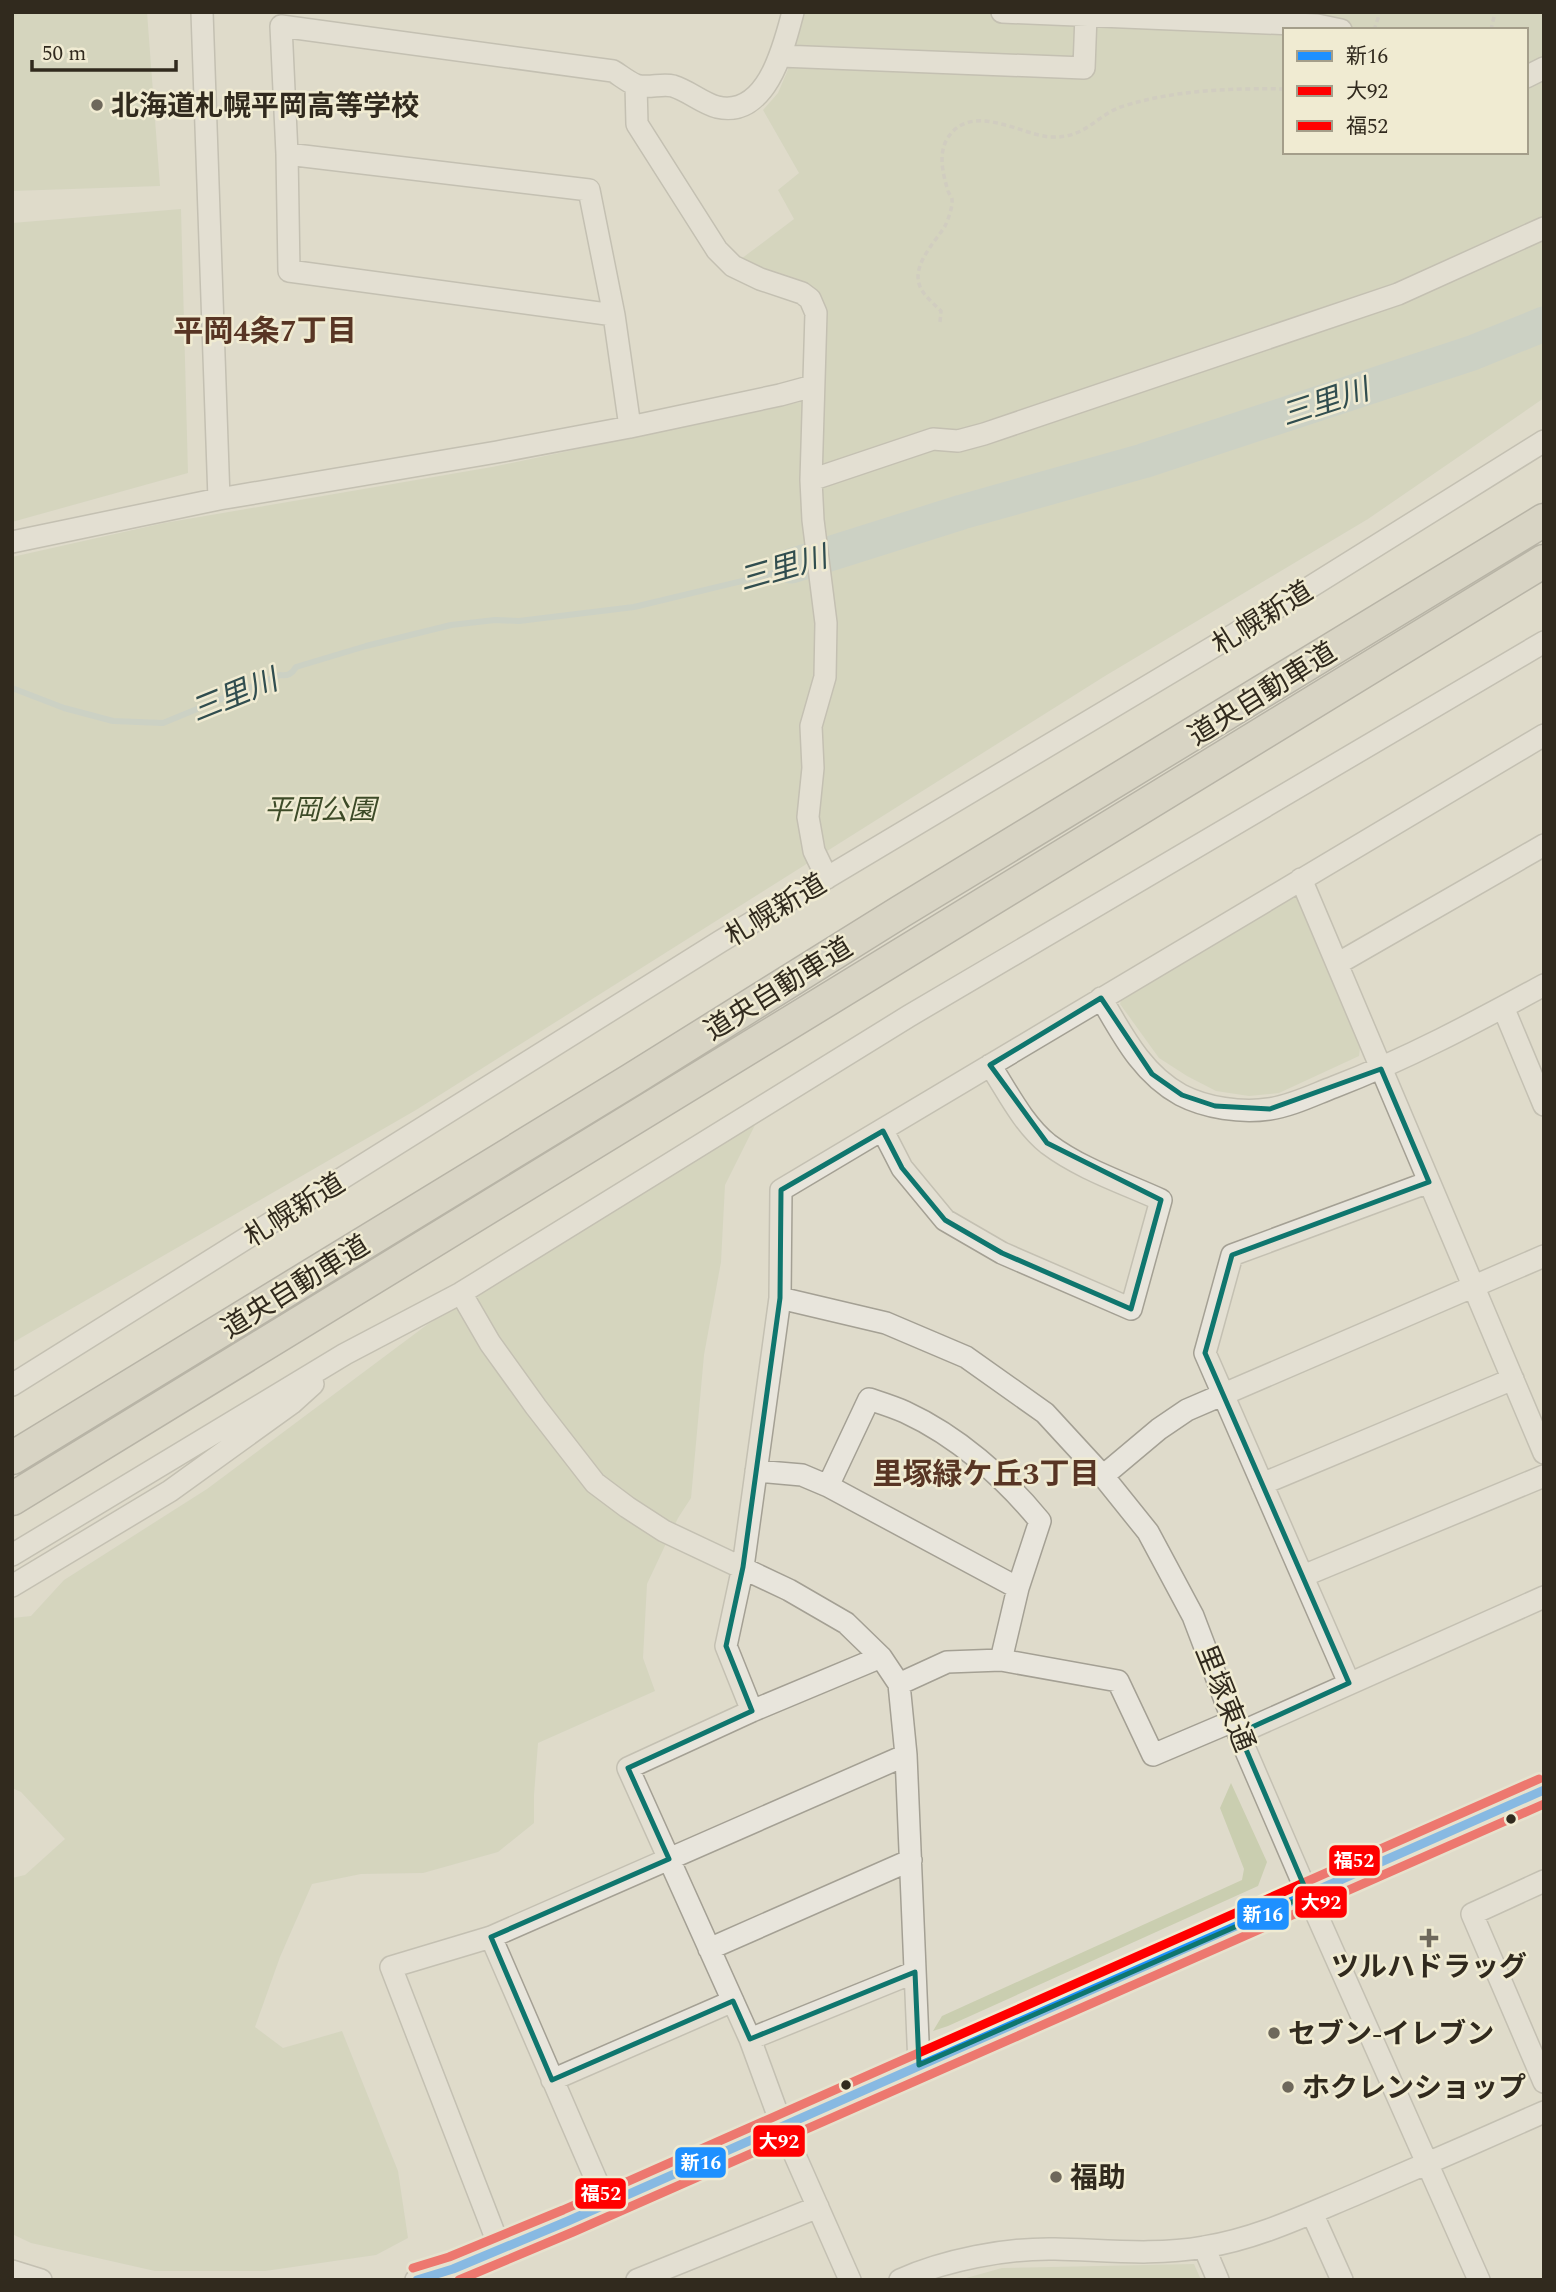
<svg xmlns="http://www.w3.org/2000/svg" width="1556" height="2292" viewBox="0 0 1556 2292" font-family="Spectral,'Noto Sans JP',serif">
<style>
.green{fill:#caceb0;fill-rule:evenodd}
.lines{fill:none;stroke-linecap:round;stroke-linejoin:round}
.stream{stroke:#b6c5bd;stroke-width:6}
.river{stroke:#b6c5bd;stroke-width:35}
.minor-casing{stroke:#a4a094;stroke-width:24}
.highway-casing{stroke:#8a867b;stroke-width:35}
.path{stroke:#c0bdb3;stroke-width:3.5;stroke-dasharray:5 3.5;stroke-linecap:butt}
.minor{stroke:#e8e5dc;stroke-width:21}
.highway{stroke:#d1cdbd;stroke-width:32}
.bus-1-casing{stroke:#f0ebd2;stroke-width:14}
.bus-2-casing{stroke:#f0ebd2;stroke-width:14}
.bus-3-casing{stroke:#f0ebd2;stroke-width:14}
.bus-1{stroke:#1e90ff;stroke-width:9}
.bus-2{stroke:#f00;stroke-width:9}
.bus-3{stroke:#f00;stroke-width:9}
.marked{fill:none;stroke:#0f766e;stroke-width:5;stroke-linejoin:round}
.poi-dot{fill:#6e685b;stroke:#f0ebd2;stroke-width:2.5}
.bus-dot{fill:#312a1e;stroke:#f0ebd2;stroke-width:2.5}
.labels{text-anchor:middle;stroke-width:5;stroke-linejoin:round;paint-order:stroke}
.poi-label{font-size:28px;font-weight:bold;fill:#312a1e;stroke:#f0ebd2;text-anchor:start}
.street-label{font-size:28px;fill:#312a1e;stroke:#f0ebd2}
.park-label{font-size:28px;font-style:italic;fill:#3d4b28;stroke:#f0ebd2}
.neighbourhood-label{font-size:30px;font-weight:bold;fill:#583524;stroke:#f0ebd2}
.water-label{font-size:30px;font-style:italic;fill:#304d4f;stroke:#f0ebd2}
.line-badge{stroke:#f0ebd2;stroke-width:2.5}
.badge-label{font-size:19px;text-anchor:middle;font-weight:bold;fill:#fff}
</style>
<rect width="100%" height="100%" fill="#dfdbcb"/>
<!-- green -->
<path class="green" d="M 12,12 L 147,12 L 160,186 L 12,191 Z
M 804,12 L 1544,12 L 1544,398 L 1368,519 L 1105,676 L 416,1110 L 12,1343 L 12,557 L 164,523 L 492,467 L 824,397 L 827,332 L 824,307 L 769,272 L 741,259 L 794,219 L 778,190 L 799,173 L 763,110 L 778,93 L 789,67 ZM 1285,30 L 1526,30 L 1526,152 L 1285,152 Z
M 181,209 L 188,473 L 12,522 L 12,223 Z
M 1292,895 L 1297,899 L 1360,1048 L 1359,1056 L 1279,1093 L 1249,1096 L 1216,1091 L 1187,1076 L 1159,1058 L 1120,1004 L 1122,996 Z
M 755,1125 L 725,1185 L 721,1262 L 704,1355 L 691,1498 L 678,1518 L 647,1584 L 643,1658 L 655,1691 L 538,1743 L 534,1795 L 534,1823 L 498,1852 L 423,1873 L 361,1874 L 312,1884 L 280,1957 L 255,2027 L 283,2048 L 342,2031 L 398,2171 L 408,2238 L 376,2255 L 265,2271 L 155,2271 L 31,2243 L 12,2234 L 12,1878 L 25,1875 L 65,1839 L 21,1792 L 12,1788 L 12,1618 L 31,1616 L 64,1580 L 207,1489 L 428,1324 L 503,1278 L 672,1168 Z
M 1231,1783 L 1267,1862 L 1258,1886 L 948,2026 L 933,2031 L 942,2016 L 1242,1880 L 1244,1869 L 1220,1808 Z
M 1194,2264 L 1201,2280 L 959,2280 L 1002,2268 Z"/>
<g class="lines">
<!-- stream -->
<path class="stream" d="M 12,688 L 64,708 L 113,721 L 163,723 L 280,675 C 288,676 292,674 296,667 L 366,646 L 451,625 L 495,620 L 519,621 L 634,607 L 767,575 L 791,566"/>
<!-- river -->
<path class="river" d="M 791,566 L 962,512 L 1143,461 L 1472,353 L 1544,324"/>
<!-- minor casing -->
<g class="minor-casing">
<path id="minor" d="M 202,12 L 219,499
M 1002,12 L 1317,25 L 1341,30
M 781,56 L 1084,68 L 1086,15
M 1526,77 L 1544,68
M 636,85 L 637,124 L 717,250 L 733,266 L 760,279 L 802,293 L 810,299 L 816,313 L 811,480 L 813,520 L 826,623 L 825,677 L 811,726 L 813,768 L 808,817 L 814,851 L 827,878
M 287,154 L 589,190 L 614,315 L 630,427
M 614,315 L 289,271 L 287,154 L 281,26 L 613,71 C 620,75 628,82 636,85 C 647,89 662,83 673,86 C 689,91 702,103 717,107 C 767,119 784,46 793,12
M 811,480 L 933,439 L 958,441 L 984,434 L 1398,294 L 1544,228
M 12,542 L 219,499 L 497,452 L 630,427 L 780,395 L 813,386
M 1301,879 L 1544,1453
M 1337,964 L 1544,845
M 1101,998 C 1122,1034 1142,1074 1181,1095 C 1206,1108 1241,1113 1269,1109 C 1291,1106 1313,1095 1334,1087 C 1407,1059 1476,1022 1544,985
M 1503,1007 L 1544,1105
M 883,1131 L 902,1168 L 945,1220 L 1002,1253 L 1131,1309 L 1161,1200 C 1124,1183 1081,1169 1048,1144 C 1023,1124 1007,1091 990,1065
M 461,1293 L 490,1343 L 536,1407 L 595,1483 L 627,1507 L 664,1531 L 789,1590 L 846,1623 L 881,1657 L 899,1684 L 906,1755 L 919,2065
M 780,1298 L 886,1323 L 966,1357 L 1045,1413 L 1103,1476 L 1148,1532 L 1193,1616 L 1233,1721 L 1308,1895 L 1479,2280
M 12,1385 L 721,941 L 1235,634 L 1544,441
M 756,1471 L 802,1475 L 828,1486 L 1018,1588 L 1001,1660
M 1103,1476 L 1159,1429 L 1187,1410 L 1544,1256
M 1262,1484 L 1513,1379
M 828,1486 L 869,1399 C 881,1403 894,1407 905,1412 C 957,1436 1004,1477 1040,1521 L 1018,1588
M 12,1555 L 345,1354 L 461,1293 L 909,1016 L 1544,642
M 1303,1576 L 1544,1476
M 12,1586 L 170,1491 L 292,1403 L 313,1384
M 1349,1683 L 1205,1353 L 1232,1255 L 1429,1182
M 899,1684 L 947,1662 L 1001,1660 L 1118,1681 L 1153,1755 L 1233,1721
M 752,1711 L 726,1646 L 743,1567 L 780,1298 L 781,1190 L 1544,735
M 1239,1733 L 1544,1597
M 1544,1881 L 1472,1914 L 1544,2082
M 491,1937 L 607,2205
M 709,1949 L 911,1860
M 750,2039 L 915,1972
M 552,2080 L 733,2001
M 1312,2213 L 1342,2280
M 1204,2247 L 1218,2280
M 501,2251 L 391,1967 L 491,1937 L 906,1755
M 12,2271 L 41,2280
M 416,2280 L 453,2269 L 568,2221 L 1544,1790
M 637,2280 L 818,2207
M 850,2280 L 782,2126 L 750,2039 L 628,1768 L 752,1711 L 881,1657
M 900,2280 C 945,2260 1006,2248 1055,2249 C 1104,2250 1155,2256 1204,2247 C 1256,2239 1306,2215 1354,2195 C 1417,2168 1481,2140 1544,2112"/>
</g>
<!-- highway casing -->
<g class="highway-casing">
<path id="highway" d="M 12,1458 L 631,1080 L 900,912 L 1544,520
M 12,1499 L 1544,561"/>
</g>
<!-- path -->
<path class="path" d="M 1374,30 L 1380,12
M 1491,30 L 1495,12
M 940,322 L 941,311 C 935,305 928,299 923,292 C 907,269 934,244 945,226 C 948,220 953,206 952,200 C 952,197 949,194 948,191 C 943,174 938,155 947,139 C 970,101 1019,134 1050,137 C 1088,139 1096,113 1127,105 C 1177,90 1232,88 1285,89"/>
<!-- minor -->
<use href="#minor" class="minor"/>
<!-- highway -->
<use href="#highway" class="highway"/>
<!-- bus-1 casing -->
<g class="bus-1-casing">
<path id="bus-1" d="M 417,2280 L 453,2269 L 568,2221 L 1544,1790"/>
</g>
<!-- bus-2 casing -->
<g class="bus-2-casing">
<path id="bus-2" d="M 459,2280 L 573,2232 L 1544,1804"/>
</g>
<!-- bus-3 casing -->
<g class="bus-3-casing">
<path id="bus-3" d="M 413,2268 L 449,2257 L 563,2210 L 1539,1779"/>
</g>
<!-- bus-1 -->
<use href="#bus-1" class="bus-1"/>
<!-- bus-2 -->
<use href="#bus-2" class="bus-2"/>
<!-- bus-3 -->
<use href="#bus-3" class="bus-3"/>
</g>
<!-- marked area -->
<path d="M0 0H1556V2292H0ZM 1101,998 L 1152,1074 L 1182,1095 L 1215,1106 L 1270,1109 L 1381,1069 L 1429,1182 L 1232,1255 L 1205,1353 L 1349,1683 L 1239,1733 L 1308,1895 L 919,2065 L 915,1972 L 750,2039 L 733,2001 L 552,2080 L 491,1937 L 669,1859 L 628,1768 L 752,1711 L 726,1646 L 743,1567 L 780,1298 L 781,1190 L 883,1131 L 902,1168 L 945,1220 L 1002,1253 L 1131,1309 L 1161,1200 L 1047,1143 L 990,1065 Z" fill="#dfdbcb" fill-opacity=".55" fill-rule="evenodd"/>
<path class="marked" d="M 1101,998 L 1152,1074 L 1182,1095 L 1215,1106 L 1270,1109 L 1381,1069 L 1429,1182 L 1232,1255 L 1205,1353 L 1349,1683 L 1239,1733 L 1308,1895 L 919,2065 L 915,1972 L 750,2039 L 733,2001 L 552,2080 L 491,1937 L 669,1859 L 628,1768 L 752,1711 L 726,1646 L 743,1567 L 780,1298 L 781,1190 L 883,1131 L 902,1168 L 945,1220 L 1002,1253 L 1131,1309 L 1161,1200 L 1047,1143 L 990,1065 Z"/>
<!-- markers -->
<g class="poi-dot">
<circle cx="97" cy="105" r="7"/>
<path d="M1425.5 1927.5h7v7h7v7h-7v7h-7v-7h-7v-7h7z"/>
<circle cx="1274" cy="2033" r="7"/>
<circle cx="1288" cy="2087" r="7"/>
<circle cx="1056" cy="2177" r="7"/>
</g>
<g class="bus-dot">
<circle cx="1511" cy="1819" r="6"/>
<circle cx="846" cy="2085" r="6"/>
</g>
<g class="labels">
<!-- poi labels -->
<g class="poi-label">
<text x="111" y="115">北海道札幌平岡高等学校</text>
<text x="1429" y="1976" text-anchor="middle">ツルハドラッグ</text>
<text x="1288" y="2043">セブン-イレブン</text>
<text x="1302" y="2097">ホクレンショップ</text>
<text x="1070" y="2187">福助</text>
</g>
<!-- street labels -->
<g class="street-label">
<text transform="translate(1262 617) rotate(-32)" y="10">札幌新道</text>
<text transform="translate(1262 693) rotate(-32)" y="10">道央自動車道</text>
<text transform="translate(775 909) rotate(-31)" y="10">札幌新道</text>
<text transform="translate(778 988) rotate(-32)" y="10">道央自動車道</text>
<text transform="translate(294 1209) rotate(-32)" y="10">札幌新道</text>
<text transform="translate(295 1286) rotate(-32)" y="10">道央自動車道</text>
<text transform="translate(1226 1698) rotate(68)" y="10">里塚東通</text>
</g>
<!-- park labels -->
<g class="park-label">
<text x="320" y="819">平岡公園</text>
</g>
<!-- neighbourhood labels -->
<g class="neighbourhood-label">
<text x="265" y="341">平岡4条7丁目</text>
<text x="986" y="1484">里塚緑ケ丘3丁目</text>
</g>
<!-- water labels -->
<g class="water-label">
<text transform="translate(1325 402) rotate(-18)" y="10">三里川</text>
<text transform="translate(783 568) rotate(-16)" y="10">三里川</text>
<text transform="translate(234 695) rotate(-22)" y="10">三里川</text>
</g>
</g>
<g class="line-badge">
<rect x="1328" y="1844" width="53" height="33" rx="7" fill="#f00"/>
<rect x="1294" y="1885" width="54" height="34" rx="7" fill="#f00"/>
<rect x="1236" y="1897" width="54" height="34" rx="7" fill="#1e90ff"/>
<rect x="752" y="2124" width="54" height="34" rx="7" fill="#f00"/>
<rect x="674" y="2146" width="53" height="33" rx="7" fill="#1e90ff"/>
<rect x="574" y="2177" width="53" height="33" rx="7" fill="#f00"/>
</g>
<g class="badge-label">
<text x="1354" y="1867">福52</text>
<text x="1321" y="1909">大92</text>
<text x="1263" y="1921">新16</text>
<text x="779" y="2148">大92</text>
<text x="701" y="2169">新16</text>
<text x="601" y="2200">福52</text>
</g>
<!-- border -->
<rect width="1556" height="2292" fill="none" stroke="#312a1e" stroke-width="28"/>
<!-- legend -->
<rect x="1283" y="28" width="245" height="126" fill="#f0ebd2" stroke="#a49e8a" stroke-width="2"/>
<rect x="1297" y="51" width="35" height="10" fill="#1e90ff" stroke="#a49e8a" stroke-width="2"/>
<text x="1346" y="63" font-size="21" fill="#312a1e">新16</text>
<rect x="1297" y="86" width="35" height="10" fill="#ff0000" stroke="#a49e8a" stroke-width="2"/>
<text x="1346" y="98" font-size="21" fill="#312a1e">大92</text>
<rect x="1297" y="121" width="35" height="10" fill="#ff0000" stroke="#a49e8a" stroke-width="2"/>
<text x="1346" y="133" font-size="21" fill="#312a1e">福52</text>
<!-- scale -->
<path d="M32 60v10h144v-10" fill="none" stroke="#312a1e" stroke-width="3.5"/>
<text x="42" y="60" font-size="21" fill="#312a1e" stroke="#f0ebd2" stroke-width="5" paint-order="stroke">50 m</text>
</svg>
